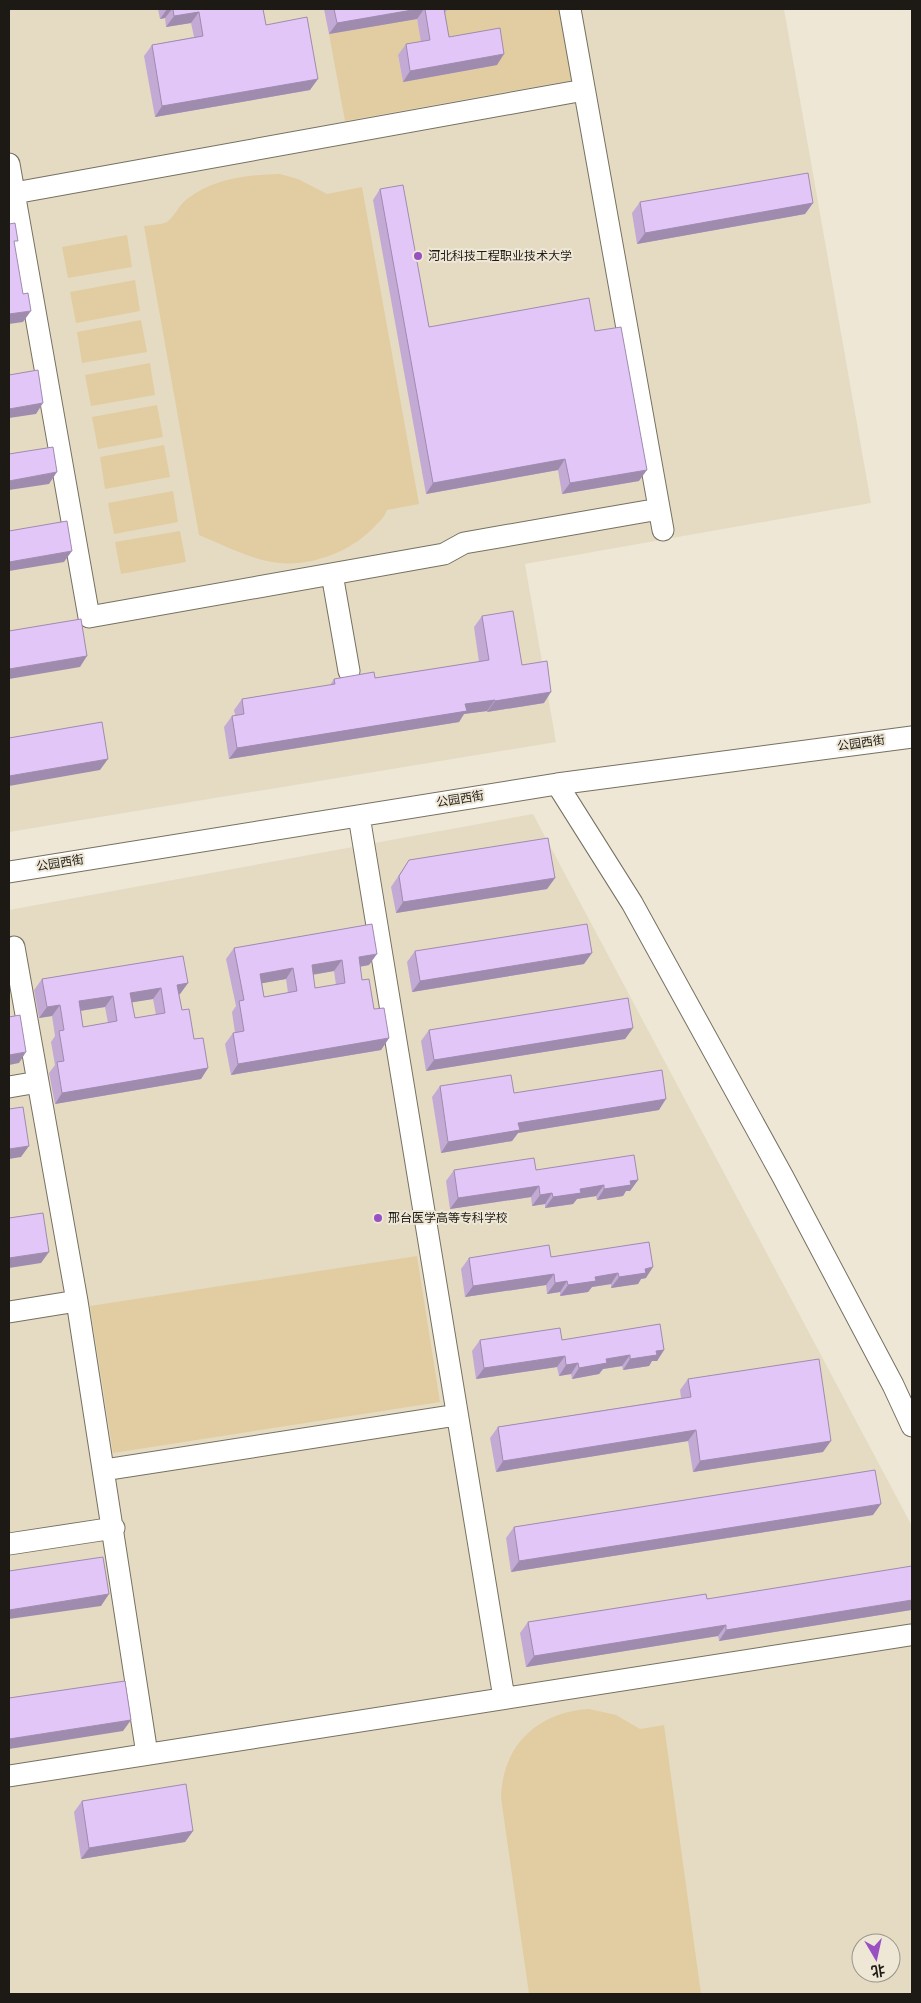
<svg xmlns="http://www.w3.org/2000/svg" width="921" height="2003" viewBox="0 0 921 2003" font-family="Mulish,'Noto Sans SC',sans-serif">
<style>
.built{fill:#e5dbc3;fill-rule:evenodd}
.green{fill:#e1cda1}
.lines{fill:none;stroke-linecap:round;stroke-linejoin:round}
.minor-casing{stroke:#767061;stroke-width:23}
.minor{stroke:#fff;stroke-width:21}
.wall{fill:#c3aad5;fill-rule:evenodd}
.shaded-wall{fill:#9f8bae}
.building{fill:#e3c6f8;stroke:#9f8bae;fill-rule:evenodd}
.poi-dot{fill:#9850c3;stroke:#eee7d6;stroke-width:2}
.labels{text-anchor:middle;stroke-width:4;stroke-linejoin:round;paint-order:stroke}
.poi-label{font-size:12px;fill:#1d1a15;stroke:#eee7d6;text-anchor:start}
.street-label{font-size:12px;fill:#1d1a15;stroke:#eee7d6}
</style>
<rect width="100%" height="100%" fill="#eee7d6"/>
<!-- built -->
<path class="built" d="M 9,9 L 784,9 L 871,503 L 525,564 L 556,742 L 9,832 Z
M 533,814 L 912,1526 L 912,1994 L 9,1994 L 9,910 ZM 861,1943 L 891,1943 L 891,1973 L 861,1973 Z"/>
<!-- green -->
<path class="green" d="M 443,9 L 560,9 L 573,80 L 345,121 L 329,34 L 417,19 L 423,51 L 398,56 L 403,82 L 496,65 L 441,48 Z
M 280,174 L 298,179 L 327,194 L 362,187 L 419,504 L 387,510 C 385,516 381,520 376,525 C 351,553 305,570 267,561 C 244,556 221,544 199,535 L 144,226 C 150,225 161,225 167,222 C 175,216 178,206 187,199 C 215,178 246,175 280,174 Z
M 127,235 L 132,267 L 68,278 L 62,247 Z
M 135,280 L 140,311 L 76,323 L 70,292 Z
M 141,320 L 147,352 L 82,363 L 77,332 Z
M 150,363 L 155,395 L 91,406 L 85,375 Z
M 157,405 L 163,437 L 98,449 L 92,417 Z
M 164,445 L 170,477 L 105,489 L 100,457 Z
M 173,491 L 178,522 L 114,534 L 108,503 Z
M 180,531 L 186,562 L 121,574 L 115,542 Z
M 417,1256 L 440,1402 L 113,1453 L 90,1306 Z
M 589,1709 L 616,1715 L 640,1729 L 664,1725 L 701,1994 L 529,1994 L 501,1798 C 502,1746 537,1712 589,1709 Z"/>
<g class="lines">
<!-- minor casing -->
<g class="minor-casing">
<path id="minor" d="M 570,9 L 663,530
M 9,164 L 89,617 L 444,554 L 464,543 L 659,509
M 9,194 L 584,90
M 332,574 L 349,671
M 557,784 L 632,903 L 783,1177 L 893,1385 L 912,1426
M 359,816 L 504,1698
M 9,872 L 557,784 L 912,737
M 14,947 L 77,1301 L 147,1754
M 9,1087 L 38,1082
M 9,1312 L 77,1301
M 104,1470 L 457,1415
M 9,1544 L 114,1528
M 9,1776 L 910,1635"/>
</g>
<!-- minor -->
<use href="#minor" class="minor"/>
</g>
<!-- wall -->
<path class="wall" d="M 158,9 L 271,9 L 263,10 L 266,25 L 310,90 L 155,117 L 144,56 L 152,45 L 194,37 L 191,23 L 166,27 L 165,18 L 160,19 Z
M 324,9 L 448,9 L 445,13 L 449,37 L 497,65 L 403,82 L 398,55 L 406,44 L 421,42 L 417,19 L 329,34 Z
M 380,189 L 429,327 L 595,331 L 639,481 L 562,494 L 558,470 L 426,494 L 373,200 Z
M 640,202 L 813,203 L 805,214 L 637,244 L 632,213 Z
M 482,616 L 522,665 L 544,703 L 487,712 L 487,711 L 464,714 L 459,722 L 229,759 L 224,727 L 232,716 L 235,715 L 234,710 L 242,699 L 330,685 L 334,679 L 375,678 L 479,662 L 474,627 Z
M 409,860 L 555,878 L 547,889 L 396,913 L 391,887 Z
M 372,924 L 369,965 L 360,967 L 362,980 L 374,1009 L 389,1038 L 381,1050 L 231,1075 L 225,1044 L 233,1033 L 235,1033 L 232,1012 L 236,1006 L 226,959 L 234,948 ZM 334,971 L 336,985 L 315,988 L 313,975 ZM 286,979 L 288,993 L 264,997 L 262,983 Z
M 415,951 L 584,964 L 412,992 L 407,962 Z
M 42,979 L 188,983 L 180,994 L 179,994 L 182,1010 L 194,1039 L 208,1068 L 201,1079 L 55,1104 L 49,1073 L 55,1065 L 51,1042 L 55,1036 L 52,1016 L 39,1018 L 34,990 ZM 153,999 L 156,1015 L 135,1018 L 132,1002 ZM 105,1007 L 108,1023 L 83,1027 L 81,1011 Z
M 633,1028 L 625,1039 L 426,1071 L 421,1041 L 429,1030 Z
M 440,1086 L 514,1093 L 659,1110 L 518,1133 L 512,1141 L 441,1153 L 432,1097 Z
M 454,1170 L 536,1170 L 638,1180 L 630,1191 L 626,1191 L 623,1196 L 597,1200 L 596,1196 L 577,1199 L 573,1204 L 545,1208 L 545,1204 L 532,1206 L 531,1197 L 450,1209 L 446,1181 Z
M 551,1257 L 646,1278 L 641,1279 L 638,1284 L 611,1288 L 611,1284 L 592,1287 L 588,1292 L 560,1296 L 560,1292 L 547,1294 L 546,1285 L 465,1297 L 461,1269 L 469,1258 Z
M 480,1340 L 562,1340 L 664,1350 L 657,1361 L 652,1361 L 649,1366 L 623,1370 L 622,1366 L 603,1369 L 599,1374 L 572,1379 L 571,1374 L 559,1376 L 557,1367 L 476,1379 L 472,1351 Z
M 688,1379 L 823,1452 L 693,1472 L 688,1441 L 496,1472 L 490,1438 L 498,1427 L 681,1398 L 680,1390 Z
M 873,1515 L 511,1572 L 506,1538 L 514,1527 Z
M 707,1599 L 911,1610 L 719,1641 L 718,1636 L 526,1667 L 520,1633 L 528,1622 Z
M 82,1801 L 193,1831 L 185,1842 L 81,1859 L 74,1812 Z"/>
<!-- shaded-wall -->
<path class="shaded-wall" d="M 167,9 L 172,9 L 165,18 L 160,19 Z
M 418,9 L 424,9 L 417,19 L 329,34 L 337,23 Z
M 199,12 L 191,23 L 166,27 L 174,16 Z
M 504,54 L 497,65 L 403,82 L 410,71 Z
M 318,79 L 310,90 L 155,117 L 162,106 Z
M 813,203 L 805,214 L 637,244 L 645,233 Z
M 31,311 L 23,322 L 9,324 L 9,314 Z
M 43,403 L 36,414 L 9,418 L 9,409 Z
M 565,459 L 558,470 L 426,494 L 433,483 Z
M 647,470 L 639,481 L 562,494 L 570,483 Z
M 57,472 L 49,484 L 9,490 L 9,481 Z
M 72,551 L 64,562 L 9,571 L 9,562 Z
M 87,656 L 80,667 L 9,679 L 9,669 Z
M 551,692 L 544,703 L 487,712 L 495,701 Z
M 495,700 L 487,711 L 464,714 L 459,722 L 229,759 L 237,748 L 465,704 Z
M 108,759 L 100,770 L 9,786 L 9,776 Z
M 555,878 L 547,889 L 396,913 L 403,902 Z
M 592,953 L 584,964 L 412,992 L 420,981 Z
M 377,954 L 369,965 L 351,968 L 359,957 Z
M 342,960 L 334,971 L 304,976 L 312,965 Z
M 293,968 L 286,979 L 252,985 L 260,974 Z
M 188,983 L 180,994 L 169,996 L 177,985 Z
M 161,988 L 153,999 L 122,1004 L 130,993 Z
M 113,996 L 105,1007 L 72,1012 L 79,1001 Z
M 60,1005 L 52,1016 L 39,1018 L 47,1007 Z
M 633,1028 L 625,1039 L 426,1071 L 434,1060 Z
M 389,1038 L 381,1050 L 231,1075 L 238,1064 Z
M 26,1052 L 19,1063 L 9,1065 L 9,1055 Z
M 208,1068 L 201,1079 L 55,1104 L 62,1093 Z
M 666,1099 L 659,1110 L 518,1133 L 512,1141 L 441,1153 L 448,1142 L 518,1123 Z
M 29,1146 L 21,1157 L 9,1159 L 9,1149 Z
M 638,1180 L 630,1191 L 626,1191 L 623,1196 L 597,1200 L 604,1189 L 630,1181 Z
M 604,1185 L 596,1196 L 577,1199 L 573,1204 L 545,1208 L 553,1197 L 580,1189 Z
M 539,1186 L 531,1197 L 450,1209 L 458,1198 Z
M 552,1193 L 545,1204 L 532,1206 L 540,1195 Z
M 49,1252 L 41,1263 L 9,1268 L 9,1258 Z
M 653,1267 L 646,1278 L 641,1279 L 638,1284 L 611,1288 L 619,1277 L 645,1269 Z
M 618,1273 L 611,1284 L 592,1287 L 588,1292 L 560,1296 L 568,1285 L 595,1277 Z
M 554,1274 L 546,1285 L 465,1297 L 473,1286 Z
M 567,1281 L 560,1292 L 547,1294 L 555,1283 Z
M 664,1350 L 657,1361 L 652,1361 L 649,1366 L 623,1370 L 630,1359 L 656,1351 Z
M 630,1355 L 622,1366 L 603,1369 L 599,1374 L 572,1379 L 579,1368 L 606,1359 Z
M 565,1356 L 557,1367 L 476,1379 L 484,1368 Z
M 578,1363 L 571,1374 L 559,1376 L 566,1365 Z
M 696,1430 L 688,1441 L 496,1472 L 503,1461 Z
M 831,1441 L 823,1452 L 693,1472 L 700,1461 Z
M 881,1504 L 873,1515 L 511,1572 L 519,1561 Z
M 109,1594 L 101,1606 L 9,1619 L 9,1610 Z
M 912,1600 L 912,1609 L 911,1610 L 719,1641 L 726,1630 Z
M 726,1625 L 718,1636 L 526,1667 L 534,1656 Z
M 131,1720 L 123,1731 L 9,1749 L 9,1739 Z
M 193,1831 L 185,1842 L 81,1859 L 89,1848 Z"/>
<!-- building -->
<path class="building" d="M 173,9 L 263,9 L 266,25 L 307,17 L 318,79 L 162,106 L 152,45 L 203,36 L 199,12 L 174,16 Z
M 334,9 L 418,9 L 337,23 Z
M 425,9 L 444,9 L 449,37 L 500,28 L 504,54 L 410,71 L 406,44 L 430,40 Z
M 808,173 L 813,203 L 645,233 L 640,202 Z
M 403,185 L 429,327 L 589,298 L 595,331 L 621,327 L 647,470 L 570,483 L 565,459 L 433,483 L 380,189 Z
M 15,223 L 18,241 L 14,241 L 23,294 L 28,293 L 31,311 L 9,314 L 9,224 Z
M 38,370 L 43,403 L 9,409 L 9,375 Z
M 53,447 L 57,472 L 9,481 L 9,454 Z
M 67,521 L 72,551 L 9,562 L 9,531 Z
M 513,611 L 522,665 L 547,661 L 551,692 L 495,701 L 495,700 L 465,704 L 467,711 L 237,748 L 232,716 L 244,714 L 242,699 L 335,684 L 334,679 L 374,672 L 375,678 L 489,660 L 482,616 Z
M 81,619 L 87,656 L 9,669 L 9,631 Z
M 102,722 L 108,759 L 9,776 L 9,738 Z
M 548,838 L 555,878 L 403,902 L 399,876 L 409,860 Z
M 372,924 L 377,954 L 359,957 L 362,980 L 369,979 L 374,1009 L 384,1008 L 389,1038 L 238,1064 L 233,1033 L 244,1031 L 239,1001 L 244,1000 L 234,948 ZM 342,960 L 345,983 L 315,988 L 312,965 ZM 293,968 L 297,991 L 264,997 L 260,974 Z
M 587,924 L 592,953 L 420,981 L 415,951 Z
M 183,956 L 188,983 L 177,985 L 182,1010 L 189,1009 L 194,1039 L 203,1038 L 208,1068 L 62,1093 L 57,1062 L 64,1061 L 59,1031 L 64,1030 L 60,1005 L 47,1007 L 42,979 ZM 161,988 L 165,1013 L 135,1018 L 130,993 ZM 113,996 L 117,1021 L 83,1027 L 79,1001 Z
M 628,998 L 633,1028 L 434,1060 L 429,1030 Z
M 20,1015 L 26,1052 L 9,1055 L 9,1017 Z
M 662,1070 L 666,1099 L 518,1123 L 520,1130 L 448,1142 L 440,1086 L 511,1075 L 514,1093 Z
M 23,1107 L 29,1146 L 9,1149 L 9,1109 Z
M 634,1155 L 638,1180 L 630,1181 L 631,1185 L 604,1189 L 604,1185 L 580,1189 L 581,1193 L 553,1197 L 552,1193 L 540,1195 L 539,1186 L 458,1198 L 454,1170 L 534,1158 L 536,1170 Z
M 43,1213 L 49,1252 L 9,1258 L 9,1218 Z
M 649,1242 L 653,1267 L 645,1269 L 646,1273 L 619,1277 L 618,1273 L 595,1277 L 596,1281 L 568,1285 L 567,1281 L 555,1283 L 554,1274 L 473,1286 L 469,1258 L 549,1245 L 551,1257 Z
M 660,1324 L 664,1350 L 656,1351 L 657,1355 L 630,1359 L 630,1355 L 606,1359 L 607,1363 L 579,1368 L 578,1363 L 566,1365 L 565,1356 L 484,1368 L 480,1340 L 560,1328 L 562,1340 Z
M 819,1359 L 831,1441 L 700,1461 L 696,1430 L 503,1461 L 498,1427 L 691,1397 L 688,1379 Z
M 875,1470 L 881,1504 L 519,1561 L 514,1527 Z
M 103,1557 L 109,1594 L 9,1610 L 9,1571 Z
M 912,1566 L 912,1600 L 726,1630 L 726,1625 L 534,1656 L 528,1622 L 706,1594 L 707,1599 Z
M 125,1681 L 131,1720 L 9,1739 L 9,1698 Z
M 186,1784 L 193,1831 L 89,1848 L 82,1801 Z"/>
<!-- markers -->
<g class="poi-dot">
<circle cx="418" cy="256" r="5"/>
<circle cx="378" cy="1218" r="5"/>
</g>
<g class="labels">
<!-- poi labels -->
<g class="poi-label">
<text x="428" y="260">河北科技工程职业技术大学</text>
<text x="388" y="1222">邢台医学高等专科学校</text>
</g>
<!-- street labels -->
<g class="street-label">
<text transform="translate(861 743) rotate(-8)" y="4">公园西街</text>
<text transform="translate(460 799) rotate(-9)" y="4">公园西街</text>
<text transform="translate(60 863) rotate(-9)" y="4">公园西街</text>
</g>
</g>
<!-- border -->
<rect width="921" height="2003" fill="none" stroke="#1d1a15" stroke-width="20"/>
<!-- north arrow -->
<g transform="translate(876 1958) rotate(171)"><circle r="24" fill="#eee7d6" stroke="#9a9589"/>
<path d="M0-4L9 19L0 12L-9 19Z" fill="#9850c3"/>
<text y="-8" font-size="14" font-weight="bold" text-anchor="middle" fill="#1d1a15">北</text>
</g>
</svg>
